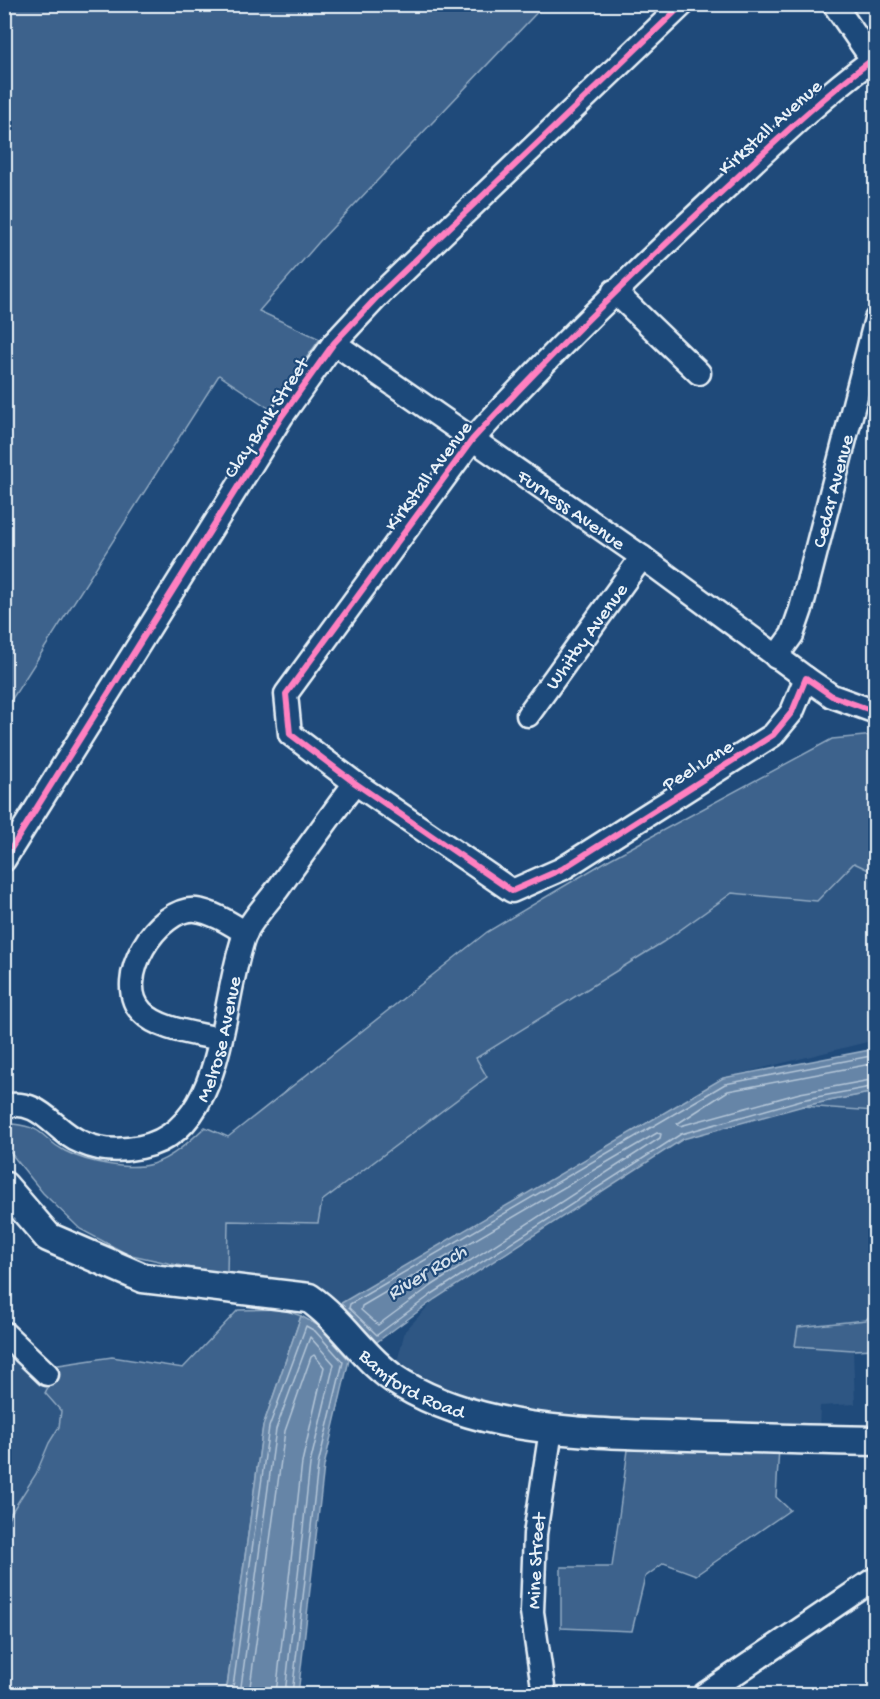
<svg xmlns="http://www.w3.org/2000/svg" width="880" height="1699" viewBox="0 0 880 1699" font-family="'Gochi Hand',sans-serif">
<style>
.built{fill:#2e5683}
.green{fill:#3c628c;stroke:#92aac2;stroke-width:1.5}
.water{fill:#6685a7;stroke:#9ab0c7;stroke-width:1.5}
.lines{fill:none;stroke-linecap:round;stroke-linejoin:round}
.shore{stroke:#b4c6d8;stroke-width:1.5}
.minor-casing{stroke:#e8f1f8;stroke-width:27}
.tertiary-casing{stroke:#e8f1f8;stroke-width:33}
.minor{stroke:#1f4a7a;stroke-width:22}
.tertiary{stroke:#1f4a7a;stroke-width:28}
.cycleway-casing{stroke:#1f4a7a;stroke-width:10}
.cycleway{stroke:#ff80c0;stroke-width:6}
.labels{text-anchor:middle;stroke-width:4.5;stroke-linejoin:round;paint-order:stroke}
.street-label{font-size:20px;fill:#e8f1f8;stroke:#1f4a7a}
.water-label{font-size:21px;font-style:italic;fill:#d4e1ec;stroke:#1f4a7a}
</style>
<rect width="100%" height="100%" fill="#1f4a7a"/>
<filter id="ink" filterUnits="userSpaceOnUse"><feTurbulence type="fractalNoise" baseFrequency=".0167" numOctaves="2"/><feDisplacementMap in="SourceGraphic" scale="12" xChannelSelector="R" yChannelSelector="G"/><feConvolveMatrix kernelMatrix="1 2 1 2 8 2 1 2 1" color-interpolation-filters="sRGB"/></filter>
<g filter="url(#ink)">
<!-- built -->
<path class="built" d="M 854,863 L 875,873 L 875,1040 L 723,1078 L 338,1305 L 227,1276 L 228,1221 L 318,1223 L 322,1202 L 486,1077 L 476,1058 L 663,942 L 732,893 L 817,901 Z
M 803,1106 L 875,1111 L 875,1309 L 867,1320 L 798,1327 L 796,1346 L 853,1350 L 855,1404 L 820,1406 L 819,1433 L 503,1419 L 397,1362 L 405,1331 L 435,1299 L 683,1139 Z
M 5,1337 L 53,1378 L 45,1393 L 61,1411 L 59,1427 L 49,1443 L 36,1474 L 5,1524 Z"/>
<!-- green -->
<path class="green" d="M 4,5 L 544,5 L 319,242 L 259,311 L 320,339 L 270,409 L 219,375 L 5,710 Z
M 875,735 L 875,873 L 854,863 L 817,901 L 732,893 L 663,942 L 476,1058 L 487,1077 L 322,1201 L 318,1223 L 228,1221 L 227,1276 L 127,1254 L 80,1229 L 43,1193 L 5,1146 L 5,1131 L 13,1124 C 47,1128 40,1138 65,1151 C 86,1162 129,1171 152,1164 C 172,1158 190,1141 205,1127 L 228,1137 L 487,932 L 610,859 L 832,739 Z
M 875,1092 L 875,1111 L 803,1106 Z
M 282,1309 L 301,1316 L 263,1426 L 226,1694 L 5,1694 L 4,1524 L 36,1474 L 49,1443 L 59,1427 L 61,1411 L 45,1393 L 53,1378 L 52,1366 L 112,1357 L 183,1368 L 238,1310 Z
M 875,1309 L 875,1349 L 853,1350 L 795,1346 L 798,1327 L 866,1320 Z
M 779,1448 L 776,1497 L 790,1510 L 696,1575 L 664,1563 L 645,1577 L 632,1631 L 561,1628 L 561,1567 L 612,1567 L 628,1450 Z"/>
<!-- water -->
<path class="water" d="M 875,1049 L 875,1092 L 803,1106 L 683,1139 L 435,1299 L 374,1344 L 338,1305 L 723,1078 Z
M 301,1316 L 319,1326 L 349,1360 L 324,1466 L 298,1694 L 226,1694 L 263,1426 Z"/>
<g class="lines">
<!-- shore -->
<path class="shore" d="M 876,1055 L 725,1084 L 350,1304 L 349,1308 L 377,1335 L 432,1294 L 681,1134 L 801,1100 L 876,1086
M 876,1063 L 728,1091 L 677,1124 L 680,1126 L 800,1093 L 876,1079
M 657,1133 L 661,1134 L 660,1138 L 428,1288 L 378,1325 L 361,1310 L 362,1306 Z
M 232,1694 L 269,1427 L 306,1326 L 315,1331 L 343,1362 L 318,1465 L 292,1694
M 240,1694 L 276,1429 L 310,1337 L 334,1364 L 310,1464 L 285,1694
M 249,1694 L 285,1431 L 311,1357 L 314,1355 L 324,1367 L 302,1462 L 276,1694"/>
<!-- minor casing -->
<g class="minor-casing">
<g id="minor">
<path d="M 834,4 L 876,65"/>
<path d="M 872,60 C 817,101 768,149 718,195 C 633,274 550,354 472,440 L 286,694 L 290,734 L 355,783 L 512,891 L 562,869 L 773,735 L 792,712 L 806,678 L 832,696 L 876,712"/>
<path d="M 614,291 L 699,373"/>
<path id="s1" d="M 334,343 L 642,557 L 806,678"/>
<path id="s2" d="M 776,657 L 792,635 L 801,609 L 876,319"/>
<path id="s3" d="M 528,715 L 642,557"/>
<path d="M 4,860 L 282,416 L 334,343 L 377,297 L 683,4"/>
<path d="M 219,1039 C 195,1033 159,1030 142,1012 C 111,981 158,906 196,910 C 213,912 231,924 246,933"/>
<path id="s4" d="M 4,1106 C 43,1098 52,1131 83,1143 C 101,1151 122,1151 141,1147 C 227,1130 220,999 245,934 C 252,919 267,903 277,890 C 303,854 329,818 355,783"/>
<path d="M 4,1333 L 47,1374"/>
<path id="s5" d="M 544,1694 L 532,1612 L 535,1534 L 551,1430"/>
<path d="M 705,1694 L 876,1578"/>
</g>
</g>
<!-- tertiary casing -->
<g class="tertiary-casing">
<g id="tertiary">
<path id="s6" d="M 4,1186 L 48,1237 L 143,1278 L 309,1298 C 344,1322 365,1362 402,1384 C 485,1434 596,1433 689,1436 C 751,1438 813,1440 876,1441"/>
</g>
</g>
<!-- minor -->
<use href="#minor" class="minor"/>
<!-- tertiary -->
<use href="#tertiary" class="tertiary"/>
<!-- cycleway casing -->
<g class="cycleway-casing">
<path id="cycleway" d="M 872,60 C 817,101 768,149 718,195 C 633,274 550,354 472,440 L 286,694 L 290,734 L 355,783 L 512,891 L 562,869 L 773,735 L 792,712 L 806,678 L 832,696 L 876,712
M 4,860 L 282,416 L 334,343 L 377,297 L 683,4"/>
</g>
<!-- cycleway -->
<use href="#cycleway" class="cycleway"/>
</g>
</g>
<g class="labels">
<!-- street labels -->
<g class="street-label">
<text transform="translate(769 126) rotate(-42)" y="7">Kirkstall Avenue</text>
<text transform="translate(265 417) rotate(-57)" y="7">Clay Bank Street</text>
<text transform="translate(427 475) rotate(-53)" y="7">Kirkstall Avenue</text>
<text dy="7" stroke="none"><textPath href="#s2" startOffset="177">Cedar Avenue</textPath></text>
<text dy="7" stroke="none"><textPath href="#s1" startOffset="290">Furness Avenue</textPath></text>
<text dy="7" stroke="none"><textPath href="#s3" startOffset="98">Whitby Avenue</textPath></text>
<text transform="translate(697 764) rotate(-32)" y="7">Peel Lane</text>
<text dy="7" stroke="none"><textPath href="#s4" startOffset="292">Melrose Avenue</textPath></text>
<text dy="7" stroke="none"><textPath href="#s6" startOffset="474">Bamford Road</textPath></text>
<text dy="7" stroke="none"><textPath href="#s5" startOffset="134">Mine Street</textPath></text>
</g>
<!-- water labels -->
<g class="water-label">
<text transform="translate(426 1271) rotate(-31)" y="7">River Roch</text>
</g>
</g>
<!-- margin -->
<rect width="880" height="1699" fill="none" stroke="#1f4a7a" stroke-width="24"/>
<rect x="12" y="12" width="856" height="1675" fill="none" stroke="#e8f1f8" stroke-width="2" filter="url(#ink)"/>
</svg>
